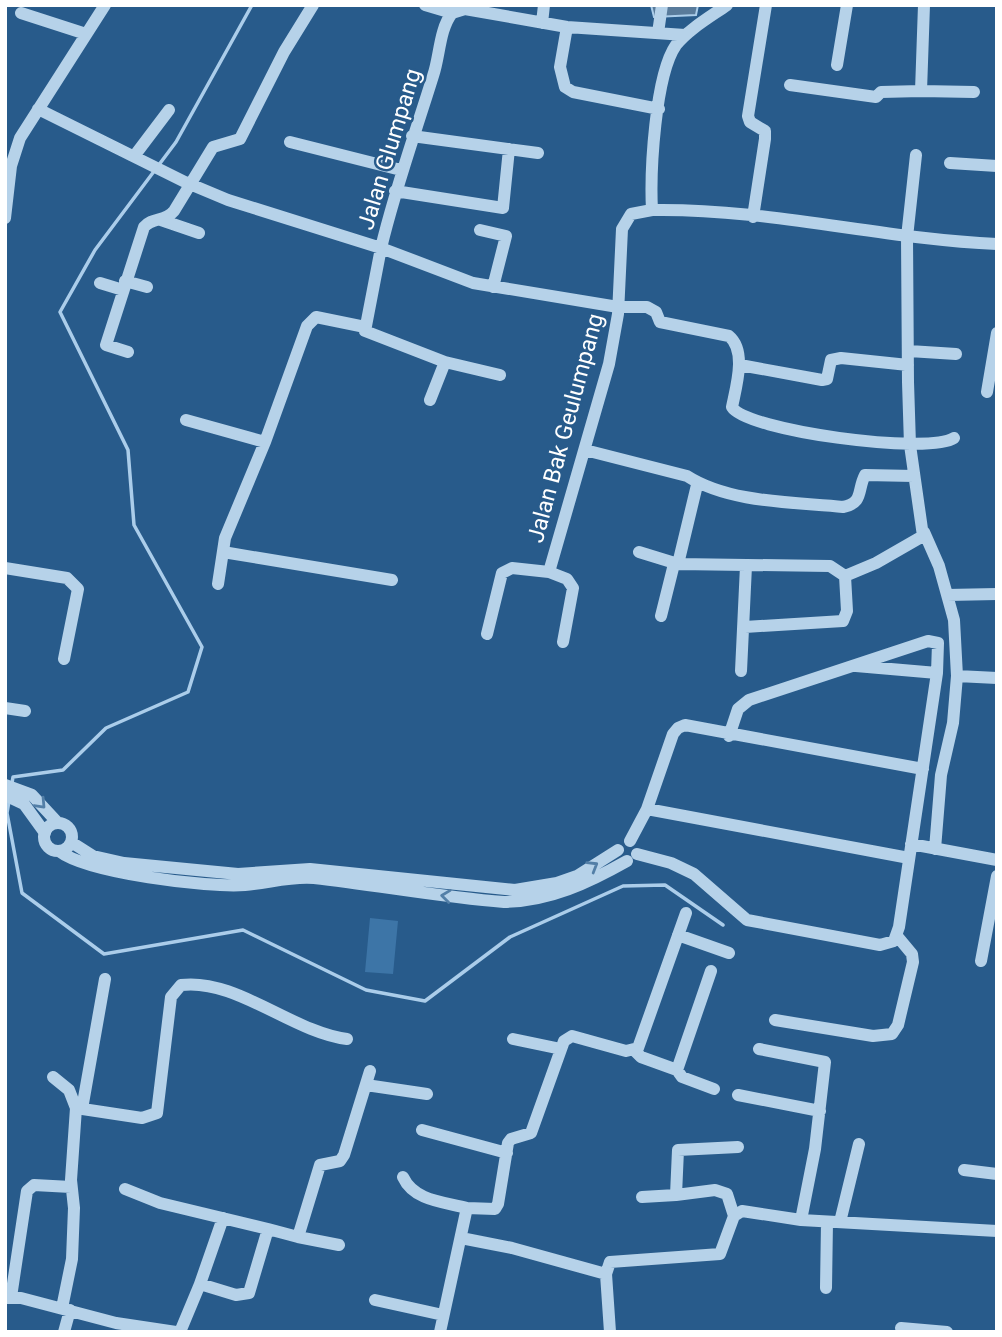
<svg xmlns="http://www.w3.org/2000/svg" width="1002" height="1337" viewBox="0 0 1002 1337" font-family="Roboto,sans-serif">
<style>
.green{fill:#3d75a7}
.water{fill:#597b9b;stroke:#abcdea;stroke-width:2}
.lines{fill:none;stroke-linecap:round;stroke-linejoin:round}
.stream{stroke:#abcdea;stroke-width:3.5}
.minor{stroke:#b6d2e9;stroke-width:12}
.oneway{stroke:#537fa7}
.labels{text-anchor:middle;stroke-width:5;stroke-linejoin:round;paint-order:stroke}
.street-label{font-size:23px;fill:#fff;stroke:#285b8b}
</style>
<rect width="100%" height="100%" fill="#285b8b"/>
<!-- green -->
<path class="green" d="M 370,918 L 398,921 L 393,974 L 365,972 Z"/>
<!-- water -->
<path class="water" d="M 651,5 L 698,5 L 696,15 L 654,17 Z"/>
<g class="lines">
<!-- stream -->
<path class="stream" d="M 12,783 L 13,777 L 63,770 L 106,728 L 188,692 L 202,647 L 134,525 L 128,450 L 60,312 L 95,250 L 176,142 L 252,5
M 9,801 L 7,813 L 22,893 L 104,954 L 243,930 L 366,990 L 425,1001 L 510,937 L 623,886 L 665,885 L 723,925"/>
<!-- minor -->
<path class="minor" d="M 425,5 L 452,13
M 21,13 L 86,34
M 542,23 L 544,5
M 567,27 L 560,67 L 565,87 L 573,92 L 659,109
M 658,33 L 662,5
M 837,65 L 847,5
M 790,85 L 876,97 L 881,92 L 921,91 L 924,5
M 921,91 L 974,92
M 38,109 L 185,182 L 228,200 L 381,248 C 395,189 415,134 433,76 C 440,56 439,30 452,13 L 465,9 L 567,27 L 685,35
M 412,136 L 538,153
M 290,142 L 401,170
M 135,155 L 169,110
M 950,163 L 997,166
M 395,191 L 503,208 L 509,149
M 652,210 C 768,208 881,239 997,244
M 753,217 L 765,139 L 765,131 L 750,122 L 748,116 L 766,5
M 5,218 L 11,166 L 20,138 L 105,5
M 161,220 L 199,233
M 480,230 L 506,236 L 493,287
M 125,281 L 147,287
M 100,283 L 123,290
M 909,351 L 956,354
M 128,352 L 106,345 L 144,227 C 152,217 165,222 174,211 L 213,147 L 240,139 L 284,52 L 313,5
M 445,362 L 500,375
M 740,365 L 822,380 L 827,379 L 831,360 L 841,358 L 908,365
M 987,392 L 997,333
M 430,400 L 445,362 L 365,331 L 381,248 L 473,283 L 618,307 L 647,307 L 656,312 L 660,322 L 729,336 C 747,351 736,387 732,407 C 746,431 929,455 954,438
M 186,420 L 265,442
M 585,450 L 687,476 C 729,503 793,502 843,507 C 864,503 857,490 865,475 L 914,476
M 697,485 L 678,564 L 830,566 L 845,576
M 924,532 L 939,566 L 954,620 L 957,676 L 953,723 L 941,775 L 935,849
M 223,552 L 392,580
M 639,552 L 678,564
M 5,568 L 67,578 L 78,589 L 64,659
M 218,584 L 225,538 L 265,442 L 307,326 L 316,317 L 365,327
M 947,595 L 997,594
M 661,616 L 674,564
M 745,627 L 843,621 L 847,611 L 845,576 L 876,563 L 923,536 L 910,445 L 908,382 L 907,237 L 916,155
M 487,634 L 502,573 L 512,568 L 549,572
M 563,642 L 573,588 L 567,579 L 549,572 L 609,364 L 618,314 L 622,229 L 631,214 L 652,210 C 650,172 655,75 676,45 C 689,29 710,17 727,5
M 856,666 L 937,673
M 741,671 L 746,566
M 957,676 L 997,678
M 5,708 L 25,711
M 5,785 L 32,795 L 58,823
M 5,795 L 24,804 L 45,833
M 647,809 L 909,858
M44 837a14 14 0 1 1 28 0a14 14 0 1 1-28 0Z
M 630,841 L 647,809 L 673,734 L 678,728 L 685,725 L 923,769
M 71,842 L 93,856 L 124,863 L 238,874 L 310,869 L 515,890 L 557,883 L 577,876 L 618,850
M 911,844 L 997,860
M 59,851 C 87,873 208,888 245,885 C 269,883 290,876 314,878 C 377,885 440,897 504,902 C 550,901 588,883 627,861
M 637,854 L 671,863 L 694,874 L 747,920 L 880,945 L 894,941 L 899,927 L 937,673 L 938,643 L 928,641 L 749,700 L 738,709 L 729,736
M 678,935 L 729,953
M 981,961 L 997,876
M 711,971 L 677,1070 L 682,1077 L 714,1089
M 775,1020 L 873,1036 L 892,1034 L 898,1025 L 913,962 L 912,954 L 897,936
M 513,1039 L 561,1049
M 759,1049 L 825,1062 L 815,1149 L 801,1220
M 635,1051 L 641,1057 L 677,1070
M 53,1077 L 69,1090 L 76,1108 L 71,1180 L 74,1208 L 72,1259 L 62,1308
M 366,1085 L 427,1094
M 738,1095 L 820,1111
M 76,1108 L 142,1118 L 157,1113 L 171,997 L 181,985 C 236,978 292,1032 347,1039
M 82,1109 L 105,979
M 422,1130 L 507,1153
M 964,1170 L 997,1174
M 403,1177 C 414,1201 444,1202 467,1208
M 125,1189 L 160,1203 L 268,1229 L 249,1293 L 236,1295 L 200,1284 L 180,1332
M 642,1197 L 676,1195
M 734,1216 L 727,1194 L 715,1190 L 676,1195 L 678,1150 L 738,1147
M 840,1222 L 859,1144
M 268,1229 L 298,1237 L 320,1165 L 340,1161 L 344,1155 L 370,1071
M 298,1237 L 339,1245
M 461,1238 L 512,1248 L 606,1274
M 200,1284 L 223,1218
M 826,1288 L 827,1222
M 11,1297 L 27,1191 L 34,1185 L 71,1187
M 5,1298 L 21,1298 L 116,1323 L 176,1332
M 375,1300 L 443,1315
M 901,1328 L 947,1332
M 64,1332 L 70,1310
M 440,1332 L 466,1212 L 467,1208 L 495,1209 L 498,1204 L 508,1143 L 511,1139 L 531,1133 L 564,1041 L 572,1036 L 626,1051 L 638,1048 L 686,913
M 610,1332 L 606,1274 L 610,1262 L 720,1254 L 734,1216 L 742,1211 L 801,1220 L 997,1231"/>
</g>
<!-- one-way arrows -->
<defs><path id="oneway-chevron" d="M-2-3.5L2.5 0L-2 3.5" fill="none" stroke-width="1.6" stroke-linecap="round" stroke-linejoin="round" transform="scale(1.75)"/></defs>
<g class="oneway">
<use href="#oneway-chevron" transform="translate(41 804) rotate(47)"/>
<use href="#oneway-chevron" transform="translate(593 866) rotate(-31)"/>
<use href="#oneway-chevron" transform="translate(446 896) rotate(-173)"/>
</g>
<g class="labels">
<!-- street labels -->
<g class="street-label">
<text transform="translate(389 149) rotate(-73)" y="8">Jalan Glumpang</text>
<text transform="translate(565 428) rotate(-75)" y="8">Jalan Bak Geulumpang</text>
</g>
</g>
<!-- border -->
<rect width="1002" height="1337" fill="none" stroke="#ffffff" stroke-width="14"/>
</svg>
